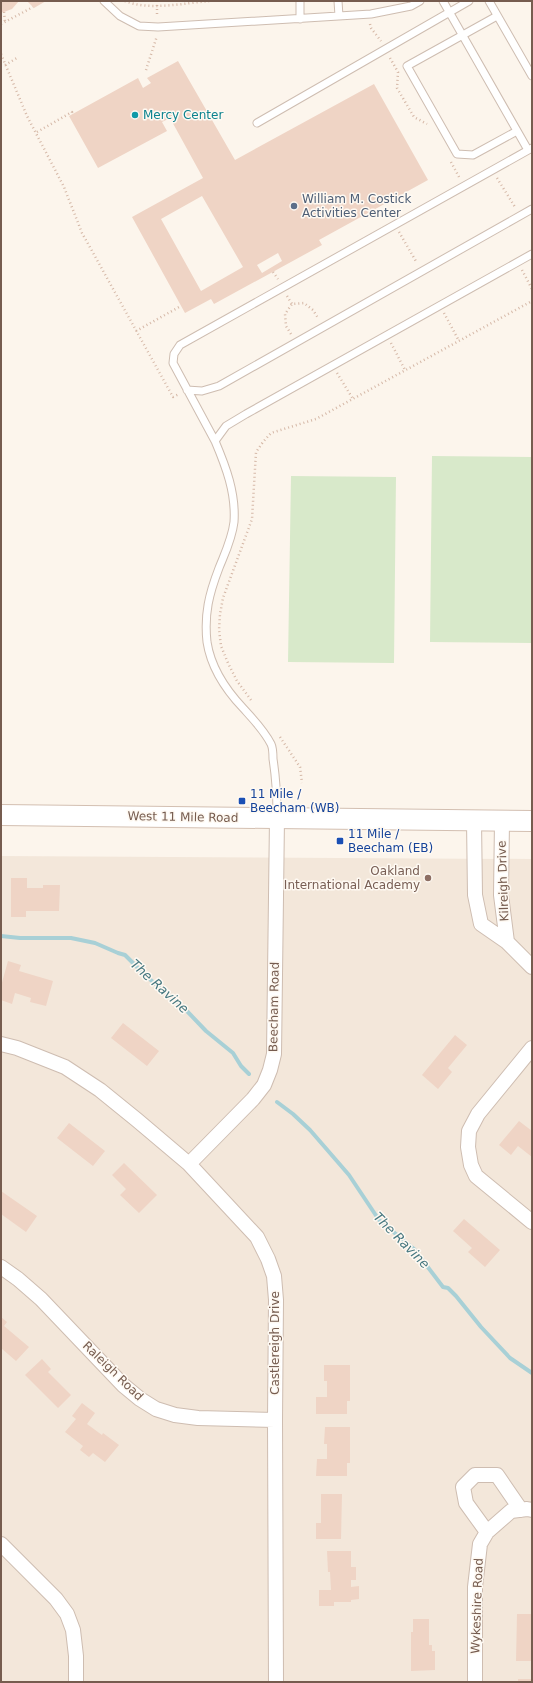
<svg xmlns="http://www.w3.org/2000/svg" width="533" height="1683" viewBox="0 0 533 1683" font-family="'DejaVu Sans',sans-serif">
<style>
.residential{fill:#f3e7da}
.grass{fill:#d8e9ca}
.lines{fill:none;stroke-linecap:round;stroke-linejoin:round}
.stream{stroke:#a8d0d6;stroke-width:4}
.building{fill:#efd4c5;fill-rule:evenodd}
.lane-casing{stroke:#cebdb1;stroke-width:9}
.street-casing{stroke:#cebdb1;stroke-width:16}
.secondary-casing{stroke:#d3bfb1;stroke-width:22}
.path{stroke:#d5b8a7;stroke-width:2.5;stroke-dasharray:1 3;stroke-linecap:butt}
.lane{stroke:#fff;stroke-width:7}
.street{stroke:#fff;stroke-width:14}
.secondary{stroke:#fff;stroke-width:20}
.culture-dot{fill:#0f9aa8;stroke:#fef9f2;stroke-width:1.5}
.service-dot{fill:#5c6f8a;stroke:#fef9f2;stroke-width:1.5}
.transit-dot{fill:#1a4fb4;stroke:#fef9f2;stroke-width:1.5}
.education-dot{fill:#8d6e63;stroke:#fef9f2;stroke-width:1.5}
.labels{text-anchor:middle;stroke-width:3;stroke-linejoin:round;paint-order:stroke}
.culture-label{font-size:12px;fill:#0d838f;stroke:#fef9f2;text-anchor:start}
.service-label{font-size:12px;fill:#4e5e75;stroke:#fef9f2;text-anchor:start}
.transit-label{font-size:12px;fill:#164399;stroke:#fef9f2;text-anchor:start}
.street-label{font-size:12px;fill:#765c4f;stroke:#fef9f2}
.education-label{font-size:12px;fill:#785e54;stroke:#fef9f2;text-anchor:end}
.water-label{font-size:13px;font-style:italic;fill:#477880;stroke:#fef9f2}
</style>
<rect width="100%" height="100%" fill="#fcf5ec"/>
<!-- residential -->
<path class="residential" d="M 1,856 L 532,859 L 532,1682 L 1,1682 Z"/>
<!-- grass -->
<path class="grass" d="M 432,456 L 532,457 L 532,643 L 430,642 Z
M 291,476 L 396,477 L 394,663 L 288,662 Z"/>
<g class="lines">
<!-- stream -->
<path class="stream" d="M 1,936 L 20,938 L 71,938 L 95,943 L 118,953 L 125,955 L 146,976 L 184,1008 L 206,1031 L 233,1053 L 241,1066 L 249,1074
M 277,1102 L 293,1114 L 310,1130 L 349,1175 L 379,1220 L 414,1249 L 443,1287 L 448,1288 L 456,1296 L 481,1327 L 510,1358 L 532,1373"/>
</g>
<!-- building -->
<path class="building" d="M 1,1 L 19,1 L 12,9 L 4,12 L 1,12 Z
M 27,1 L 46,1 L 34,8 Z
M 178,61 L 235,160 L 374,84 L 428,180 L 319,240 L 322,245 L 214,304 L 211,299 L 185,313 L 132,217 L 203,178 L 170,118 L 162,122 L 167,131 L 98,168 L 69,116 L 138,78 L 143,88 L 151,83 L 147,78 ZM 202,196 L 243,267 L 201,291 L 161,219 ZM 278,253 L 282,261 L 262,273 L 257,265 Z
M 11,878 L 27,878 L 27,888 L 43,888 L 43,885 L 60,885 L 59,911 L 26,911 L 26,917 L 11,917 Z
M 8,961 L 21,965 L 19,971 L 53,981 L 46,1006 L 30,1002 L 31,998 L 15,993 L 12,1004 L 1,1000 L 1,986 Z
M 123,1023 L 159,1051 L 147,1066 L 111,1038 Z
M 455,1035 L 467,1045 L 448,1068 L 452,1072 L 438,1089 L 422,1075 Z
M 519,1121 L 532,1131 L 532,1157 L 518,1146 L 511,1155 L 499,1145 Z
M 69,1123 L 105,1151 L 93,1166 L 57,1138 Z
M 124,1163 L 157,1195 L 139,1213 L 120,1195 L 126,1189 L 112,1175 Z
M 1,1191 L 37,1216 L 26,1232 L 1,1214 Z
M 464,1219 L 500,1250 L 485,1267 L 468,1252 L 472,1248 L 453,1231 Z
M 1,1317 L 7,1322 L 4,1326 L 29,1347 L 16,1361 L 1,1348 Z
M 42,1359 L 51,1369 L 48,1372 L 71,1395 L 58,1408 L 25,1375 Z
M 324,1365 L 350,1365 L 350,1401 L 347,1401 L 347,1414 L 316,1414 L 316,1397 L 327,1397 L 327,1381 L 324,1381 Z
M 82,1403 L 95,1413 L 87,1424 L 102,1435 L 103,1433 L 119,1445 L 105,1462 L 93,1453 L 89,1457 L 80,1450 L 83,1446 L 65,1432 L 76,1419 L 72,1416 Z
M 325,1427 L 350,1427 L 350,1463 L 347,1463 L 347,1476 L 316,1476 L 317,1459 L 327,1459 L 327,1444 L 324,1444 Z
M 321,1494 L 342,1494 L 341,1539 L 316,1539 L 316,1523 L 321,1523 Z
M 327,1551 L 351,1551 L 351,1567 L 356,1567 L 356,1580 L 351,1580 L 351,1587 L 359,1586 L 359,1599 L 351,1600 L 351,1602 L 334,1602 L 334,1606 L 319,1606 L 319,1590 L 331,1590 L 330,1572 L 328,1572 Z
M 517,1614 L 532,1614 L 532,1661 L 516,1661 Z
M 413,1619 L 429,1619 L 429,1645 L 432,1645 L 432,1651 L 435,1651 L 435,1670 L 411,1671 L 411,1632 L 413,1632 Z
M 518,1679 L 532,1679 L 532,1682 L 518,1682 Z"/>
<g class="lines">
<!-- lane casing -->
<g class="lane-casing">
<path id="lane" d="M 104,1 L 120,16 L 139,26 L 158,27 L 371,14 L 411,6 L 420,1
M 300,1 L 300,19
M 338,1 L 339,16
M 443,1 L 528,150
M 489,1 L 532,76
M 497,16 L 407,66 L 457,154 L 473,155 L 517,131
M 257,123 L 469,1
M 187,390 L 202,391 L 219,386 L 532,209
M 215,441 L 173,363 L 174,354 L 180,345 L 532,148
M 277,816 C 277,796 276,778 273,759 C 273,754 273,748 271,744 C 264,730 253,719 243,708 C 226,690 211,668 207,642 C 204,614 209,594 219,568 C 225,553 232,539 234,522 C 236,493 226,467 215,441 L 226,426 L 246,414 L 532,254"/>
</g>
<!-- street casing -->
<g class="street-casing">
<path id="street" d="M 474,821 L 475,895 L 481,924 L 507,942 L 532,967
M 502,821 L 501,895 L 507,942
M 1,1044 L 17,1048 L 65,1067 L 100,1090 L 137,1120 L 189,1164 L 257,1237 L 268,1259 L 274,1276 L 276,1300 L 275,1420 L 276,1682
M 532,1048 L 478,1114 L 469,1131 L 468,1147 L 471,1165 L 476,1176 L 532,1222
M 189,1164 L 253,1099 L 264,1085 L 270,1070 L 274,1054 L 277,818
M 1,1267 L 18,1279 L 41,1299 L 123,1385 L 140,1399 L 156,1409 L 175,1415 L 198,1418 L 275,1420
M 487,1532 L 466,1503 L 463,1487 L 475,1475 L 497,1475 L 521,1510
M 1,1544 L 56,1599 L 67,1614 L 73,1630 L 76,1656 L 76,1682
M 475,1682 L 475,1587 L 480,1544 L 487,1532 L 511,1511 L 527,1509 L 532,1510"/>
</g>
<!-- secondary casing -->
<g class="secondary-casing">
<path id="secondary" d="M 1,815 L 532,821"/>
</g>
<!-- path -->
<path class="path" d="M 125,1 C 149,11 184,3 210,1
M 157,5 L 157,17
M 4,12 L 5,22
M 1,24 L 33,7
M 370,24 L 371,28 L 381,41
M 1,54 L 27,116 L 64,187 L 82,233 L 173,397 L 179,394
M 390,58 L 398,72 L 397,88 L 414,117 L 427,124
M 5,65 L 17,58
M 146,70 L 157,36
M 37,132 L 72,112 L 72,114
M 451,162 L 459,177
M 497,178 L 515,207
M 399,232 L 417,263
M 522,270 L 532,289
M 273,272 L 278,279
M 287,296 L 292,304
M 444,313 L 459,341
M 136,331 L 181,306
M 291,334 L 286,326 L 285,314 L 292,304 L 304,303 L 313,310 L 318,318
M 391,343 L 405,370
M 337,373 L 353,399
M 251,700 L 237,681 L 228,663 L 221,646 L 219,630 L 220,614 L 223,598 L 252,519 L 256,452 L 263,442 L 271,433 L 316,419 L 532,301
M 280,737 L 300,767 L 302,783"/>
<!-- lane -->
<use href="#lane" class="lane"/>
<!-- street -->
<use href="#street" class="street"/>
<!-- secondary -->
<use href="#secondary" class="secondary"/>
</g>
<!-- markers -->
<circle class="culture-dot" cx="135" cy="115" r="4"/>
<circle class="service-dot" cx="294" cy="206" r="4"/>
<g class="transit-dot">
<rect x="238" y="797" width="8" height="8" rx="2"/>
<rect x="336" y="837" width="8" height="8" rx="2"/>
</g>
<circle class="education-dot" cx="428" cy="878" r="4"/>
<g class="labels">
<!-- culture labels -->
<g class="culture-label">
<text x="143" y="119">Mercy Center</text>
</g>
<!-- service labels -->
<g class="service-label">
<text x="302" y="203">William M. Costick<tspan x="302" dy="14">Activities Center</tspan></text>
</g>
<!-- transit labels -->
<g class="transit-label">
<text x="250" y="798">11 Mile /<tspan x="250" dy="14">Beecham (WB)</tspan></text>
<text x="348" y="838">11 Mile /<tspan x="348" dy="14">Beecham (EB)</tspan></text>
</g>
<!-- street labels -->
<g class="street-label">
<text transform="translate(183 817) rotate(1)" y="4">West 11 Mile Road</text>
<text transform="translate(503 881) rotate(-92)" y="4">Kilreigh Drive</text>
<text transform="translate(274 1007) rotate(-89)" y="4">Beecham Road</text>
<text transform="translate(275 1343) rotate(-90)" y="4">Castlereigh Drive</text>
<text transform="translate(113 1371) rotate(44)" y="4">Raleigh Road</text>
<text transform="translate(477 1606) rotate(-88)" y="4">Wykeshire Road</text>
</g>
<!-- education labels -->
<g class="education-label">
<text x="420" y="875">Oakland<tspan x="420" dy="14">International Academy</tspan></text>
</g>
<!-- water labels -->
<g class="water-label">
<text transform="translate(160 986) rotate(42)" y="5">The Ravine</text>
<text transform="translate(402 1240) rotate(45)" y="5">The Ravine</text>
</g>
</g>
<!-- border -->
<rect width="533" height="1683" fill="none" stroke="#765c4f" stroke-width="4"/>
</svg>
